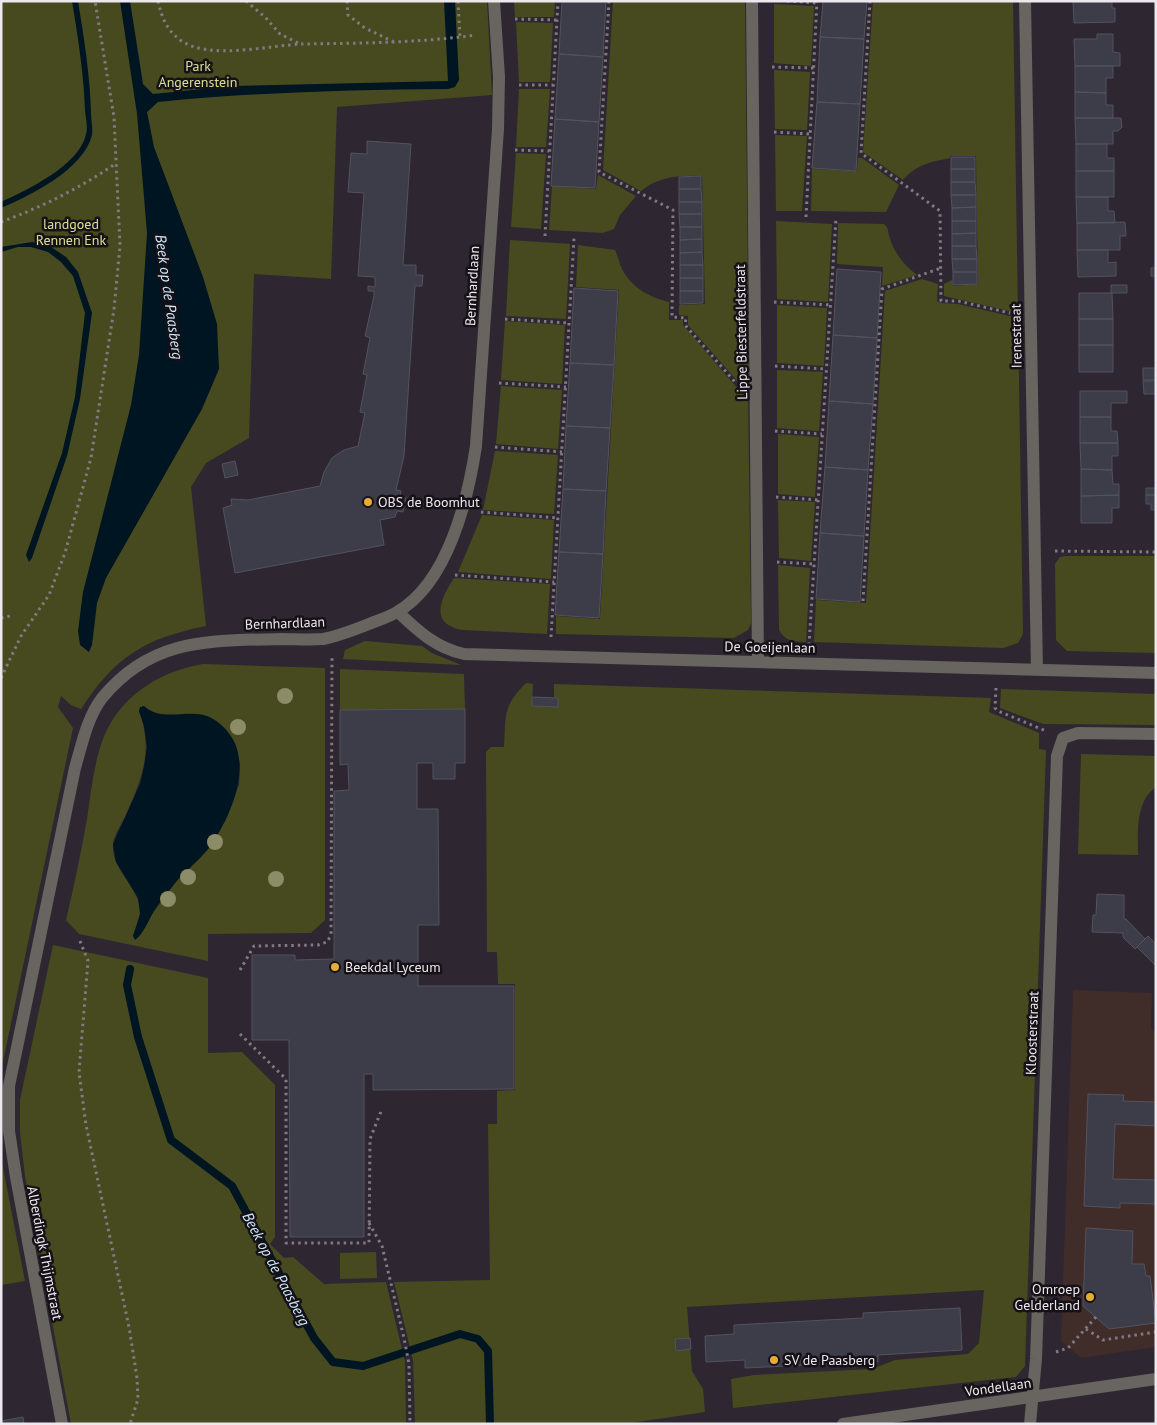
<svg xmlns="http://www.w3.org/2000/svg" width="1157" height="1425" viewBox="0 0 1157 1425" font-family="'PT Sans',sans-serif">
<style>
.commercial{fill:#402c28}
.green{fill:#474a1f;fill-rule:evenodd}
.water{fill:#001522}
.lines{fill:none;stroke-linecap:round;stroke-linejoin:round}
.stream{stroke:#001522;stroke-width:8}
.building{fill:#3d3d49;stroke:#53525f}
.path{stroke:#807a83;stroke-width:3;stroke-dasharray:2.5 4;stroke-linecap:butt}
.street{stroke:#68645f;stroke-width:12}
.tree{fill:#8c8d68}
.poi-dot{fill:#e4ad35;stroke:#151116;stroke-width:2}
.labels{text-anchor:middle;stroke-width:5;stroke-linejoin:round;paint-order:stroke}
.park-label{font-size:14px;fill:#d9e095;stroke:#151116}
.street-label{font-size:14px;fill:#ece8ee;stroke:#151116}
.poi-label{font-size:14px;fill:#ece8ee;stroke:#151116;text-anchor:start}
.water-label{font-size:15px;font-style:italic;fill:#cce8fa;stroke:#151116}
</style>
<rect width="100%" height="100%" fill="#2e2731"/>
<!-- commercial -->
<path class="commercial" d="M 1073,990 L 1152,993 L 1151,1028 L 1156,1033 L 1156,1347 L 1081,1358 L 1061,1341 Z"/>
<!-- green -->
<path class="green" d="M 1,1 L 487,1 L 492,95 L 337,107 L 331,279 L 254,274 L 249,438 L 206,463 L 191,487 L 206,626 C 145,638 115,657 81,709 L 71,705 L 61,696 L 58,707 L 73,728 L 1,1071 Z
M 514,1 L 555,1 L 554,17 L 515,17 Z
M 613,1 L 745,1 L 749,385 L 740,384 L 688,325 L 688,316 L 679,315 L 679,305 L 705,304 L 702,176 C 680,175 659,176 641,191 L 603,170 Z
M 873,1 L 1013,1 L 1018,313 L 944,296 L 944,284 L 952,280 L 953,286 L 978,284 L 976,156 L 950,156 L 950,158 C 930,162 916,165 903,180 L 863,152 Z
M 774,4 L 814,6 L 811,66 L 774,63 Z
M 516,22 L 553,23 L 550,82 L 519,82 Z
M 774,70 L 810,72 L 807,130 L 775,129 Z
M 519,89 L 550,89 L 546,147 L 516,147 Z
M 775,135 L 807,136 L 802,211 L 776,211 Z
M 516,153 L 546,154 L 541,229 L 511,227 Z
M 858,158 L 862,158 L 899,185 L 886,212 L 811,211 L 812,169 L 857,171 Z
M 598,175 L 636,196 L 620,215 L 614,229 L 603,233 L 549,230 L 552,186 L 596,189 Z
M 776,221 L 832,224 L 828,302 L 777,299 Z
M 838,223 L 884,224 C 889,228 888,233 890,239 C 895,254 905,266 917,275 L 882,286 L 883,267 L 837,264 Z
M 510,240 L 570,244 L 566,319 L 506,316 Z
M 578,245 L 615,250 C 618,256 619,263 622,269 C 632,288 649,297 669,302 L 669,320 L 683,320 L 683,325 L 738,389 L 748,390 L 751,623 L 748,630 L 734,638 L 556,634 L 556,616 L 600,619 L 619,290 L 576,287 Z
M 922,279 L 938,284 L 937,301 L 940,303 L 958,304 L 1018,318 L 1023,634 L 1018,643 L 1003,648 L 814,642 L 816,600 L 866,603 L 885,291 Z
M 777,305 L 827,308 L 824,366 L 777,363 Z
M 505,321 L 565,325 L 562,384 L 501,380 Z
M 777,370 L 823,372 L 819,431 L 777,428 Z
M 501,386 L 562,390 L 558,449 L 496,444 Z
M 778,434 L 819,437 L 815,497 L 778,494 Z
M 495,451 L 558,455 L 554,514 L 483,510 Z
M 778,500 L 815,502 L 811,561 L 779,558 Z
M 482,515 L 554,520 L 551,579 L 458,572 Z
M 1065,556 L 1156,556 L 1156,653 L 1067,651 L 1056,640 L 1055,564 L 1060,557 Z
M 778,565 L 810,568 L 806,642 C 794,641 786,642 779,630 Z
M 454,578 L 550,584 L 547,634 L 463,630 C 428,624 441,598 454,578 Z
M 365,641 L 422,646 L 432,653 L 461,665 L 343,659 L 345,650 Z
M 203,664 L 325,668 L 325,920 L 311,933 L 208,934 L 208,961 L 79,934 L 66,920 C 74,886 81,853 87,819 C 91,792 94,760 105,734 C 123,694 161,671 203,664 ZM 144,706 L 154,714 L 169,715 L 227,732 L 236,745 L 240,764 L 239,785 L 225,821 L 210,846 L 178,879 L 154,911 L 139,937 L 133,936 C 135,930 139,921 140,914 C 142,888 111,871 113,845 C 113,836 121,825 125,817 C 141,780 154,752 139,711 Z
M 340,669 L 464,674 L 465,709 L 340,710 Z
M 526,683 L 533,684 L 532,706 L 558,707 L 558,698 L 554,697 L 554,684 L 991,698 L 989,712 L 1039,733 L 1039,749 L 1046,750 L 1025,1366 L 1016,1377 L 733,1408 L 731,1379 L 754,1375 L 872,1369 L 895,1360 L 968,1354 L 979,1343 L 984,1290 L 687,1307 L 692,1371 L 703,1389 L 705,1412 L 624,1424 L 415,1424 L 413,1360 L 394,1282 L 490,1280 L 488,1124 L 497,1124 L 497,1091 L 515,1090 L 515,984 L 498,984 L 497,952 L 487,952 L 486,752 L 491,747 L 504,747 C 506,716 502,707 526,683 Z
M 1001,689 L 1156,694 L 1156,725 L 1043,724 L 1000,708 Z
M 1081,754 L 1156,756 L 1156,787 C 1135,802 1138,832 1138,855 L 1078,854 Z
M 53,945 L 208,978 L 208,1053 L 242,1052 L 275,1085 L 275,1237 L 270,1244 L 284,1258 L 293,1257 L 324,1284 L 386,1282 L 405,1362 L 406,1424 L 71,1424 L 25,1176 L 20,1133 L 20,1100 Z
M 1,1157 L 25,1281 L 1,1285 Z
M 376,1252 L 377,1278 L 340,1279 L 340,1253 Z"/>
<!-- water -->
<path class="water" d="M 72,1 L 78,1 C 84,38 90,75 91,112 C 91,119 93,129 92,135 C 84,169 30,196 1,208 L 1,202 C 27,190 80,165 86,134 C 88,128 86,119 85,111 C 84,75 78,38 72,1 Z
M 120,1 L 130,1 L 143,84 L 153,94 L 233,86 L 448,81 L 444,1 L 455,1 L 459,80 L 455,87 L 448,89 C 351,90 255,92 158,102 L 147,112 L 154,147 L 203,277 L 217,324 L 219,369 L 202,409 L 106,578 L 97,603 L 92,645 L 89,652 L 80,645 L 78,631 L 83,592 L 131,405 L 139,355 L 147,233 L 137,114 Z
M 32,242 L 51,247 L 66,257 L 78,272 L 92,313 L 80,399 L 67,456 L 32,558 L 29,562 L 26,555 L 62,453 L 75,397 L 85,313 L 73,276 L 61,262 L 48,252 L 31,247 L 18,247 L 1,252 L 1,247 Z
M 144,706 C 163,724 192,706 213,719 C 261,748 234,813 209,848 C 198,862 183,872 172,887 C 166,895 159,903 154,911 C 148,921 144,933 135,940 L 133,936 L 140,914 L 138,898 L 116,862 L 113,844 L 140,784 L 144,767 L 147,747 L 144,726 L 139,711 L 140,707 Z"/>
<g class="lines">
<!-- stream -->
<path class="stream" d="M 130,969 L 127,985 L 138,1037 L 171,1140 L 232,1186 L 314,1338 L 333,1362 L 363,1366 L 460,1334 L 478,1339 L 488,1351 L 490,1424"/>
</g>
<!-- building -->
<path class="building" d="M 562,1 L 606,1 L 603,57 L 559,54 Z
M 823,1 L 867,1 L 864,39 L 820,37 Z
M 1073,1 L 1112,1 L 1112,8 L 1115,8 L 1115,22 L 1074,23 Z
M 1097,34 L 1113,34 L 1113,52 L 1120,53 L 1120,66 L 1075,66 L 1074,39 L 1097,39 Z
M 820,37 L 864,39 L 860,104 L 817,102 Z
M 559,54 L 603,57 L 599,122 L 555,119 Z
M 1075,66 L 1113,66 L 1113,78 L 1106,78 L 1106,93 L 1075,92 Z
M 1075,92 L 1106,93 L 1106,105 L 1113,105 L 1113,118 L 1075,118 Z
M 817,102 L 860,104 L 856,171 L 812,168 Z
M 1075,118 L 1121,118 L 1122,127 L 1118,131 L 1113,131 L 1113,144 L 1076,144 Z
M 555,119 L 599,122 L 595,188 L 551,186 Z
M 367,141 L 411,144 L 403,265 L 416,265 L 416,275 L 423,275 L 422,286 L 415,286 L 404,456 L 396,490 L 401,491 L 400,497 L 406,498 L 403,512 L 397,511 L 395,517 L 380,520 L 384,545 L 235,573 L 223,508 L 232,505 L 231,499 L 248,500 L 320,486 L 324,472 L 332,458 L 344,450 L 358,446 L 365,413 L 360,412 L 367,375 L 363,374 L 370,338 L 365,336 L 374,296 L 374,291 L 368,291 L 368,286 L 375,287 L 375,277 L 358,276 L 364,193 L 348,192 L 351,153 L 367,154 Z
M 1076,144 L 1107,144 L 1107,158 L 1114,158 L 1114,171 L 1076,171 Z
M 951,157 L 975,157 L 975,169 L 951,169 Z
M 951,169 L 975,169 L 975,182 L 951,182 Z
M 1076,171 L 1114,171 L 1114,197 L 1076,197 Z
M 701,176 L 701,189 L 679,189 L 679,177 Z
M 951,182 L 975,182 L 976,195 L 951,195 Z
M 679,189 L 701,189 L 702,202 L 679,202 Z
M 951,195 L 976,195 L 976,207 L 952,208 Z
M 1076,197 L 1108,197 L 1108,211 L 1114,211 L 1115,223 L 1077,223 Z
M 679,202 L 702,202 L 702,214 L 679,214 Z
M 976,207 L 976,221 L 952,221 L 952,208 Z
M 679,214 L 702,214 L 702,227 L 680,227 Z
M 952,221 L 976,221 L 976,233 L 952,234 Z
M 1125,222 L 1126,236 L 1120,236 L 1120,250 L 1077,250 L 1077,223 Z
M 680,227 L 702,227 L 702,239 L 680,240 Z
M 976,233 L 976,246 L 952,246 L 952,234 Z
M 702,239 L 702,252 L 680,253 L 680,240 Z
M 952,246 L 976,246 L 977,259 L 952,259 Z
M 1077,250 L 1108,250 L 1108,263 L 1116,262 L 1116,276 L 1078,277 Z
M 702,252 L 703,265 L 680,265 L 680,253 Z
M 952,259 L 977,259 L 977,272 L 953,272 Z
M 680,265 L 703,265 L 703,278 L 680,278 Z
M 1151,268 L 1156,268 L 1156,276 L 1151,276 Z
M 837,269 L 881,272 L 877,338 L 833,335 Z
M 953,272 L 977,272 L 977,284 L 953,285 Z
M 680,278 L 703,278 L 703,291 L 680,291 Z
M 1111,285 L 1127,285 L 1127,293 L 1111,293 Z
M 574,288 L 618,291 L 614,365 L 570,363 Z
M 680,291 L 703,291 L 703,303 L 680,304 Z
M 1079,293 L 1112,293 L 1113,319 L 1079,319 Z
M 1079,319 L 1113,319 L 1113,345 L 1079,345 Z
M 833,335 L 877,338 L 873,404 L 829,401 Z
M 1079,345 L 1113,345 L 1113,372 L 1079,372 Z
M 570,363 L 614,365 L 610,428 L 566,426 Z
M 1143,368 L 1156,368 L 1156,380 L 1143,380 Z
M 1143,381 L 1156,381 L 1156,394 L 1144,394 Z
M 1080,391 L 1127,391 L 1127,403 L 1111,403 L 1111,417 L 1080,417 Z
M 829,401 L 873,404 L 868,470 L 825,467 Z
M 1080,417 L 1111,417 L 1111,431 L 1117,431 L 1118,443 L 1080,443 Z
M 566,426 L 610,428 L 606,491 L 563,489 Z
M 1080,443 L 1118,443 L 1118,456 L 1112,456 L 1112,470 L 1081,469 Z
M 235,461 L 238,475 L 225,478 L 222,464 Z
M 825,467 L 868,470 L 864,536 L 820,533 Z
M 1081,469 L 1112,470 L 1113,484 L 1119,484 L 1119,495 L 1081,496 Z
M 1146,488 L 1156,488 L 1156,495 L 1146,495 Z
M 563,489 L 606,491 L 603,554 L 559,552 Z
M 1119,495 L 1119,508 L 1112,508 L 1112,523 L 1081,523 L 1081,496 Z
M 1146,495 L 1156,495 L 1156,510 L 1151,510 L 1151,504 L 1146,504 Z
M 820,533 L 864,536 L 860,602 L 816,599 Z
M 559,552 L 603,554 L 599,618 L 555,615 Z
M 532,697 L 558,698 L 558,707 L 532,706 Z
M 465,709 L 465,763 L 455,763 L 455,779 L 433,779 L 433,763 L 417,763 L 417,809 L 438,809 L 439,925 L 418,925 L 418,986 L 514,986 L 514,1089 L 373,1090 L 373,1074 L 364,1074 L 364,1237 L 290,1237 L 289,1040 L 252,1040 L 252,955 L 295,955 L 295,960 L 334,959 L 334,791 L 349,790 L 348,764 L 340,765 L 340,710 Z
M 1097,894 L 1124,895 L 1124,919 L 1126,919 L 1145,939 L 1135,949 L 1123,937 L 1123,933 L 1092,932 L 1093,915 L 1096,915 Z
M 1148,936 L 1156,944 L 1155,965 L 1137,947 Z
M 1088,1094 L 1124,1095 L 1123,1101 L 1156,1102 L 1156,1126 L 1115,1124 L 1113,1179 L 1156,1180 L 1156,1204 L 1120,1203 L 1120,1208 L 1084,1206 Z
M 1086,1228 L 1133,1231 L 1132,1264 L 1144,1264 L 1146,1276 L 1150,1276 L 1156,1323 L 1109,1329 L 1083,1306 Z
M 960,1308 L 962,1350 L 878,1355 L 878,1362 L 828,1366 L 828,1364 L 745,1368 L 745,1360 L 706,1362 L 705,1336 L 734,1334 L 734,1325 L 863,1318 L 863,1313 Z
M 690,1338 L 691,1349 L 676,1351 L 675,1339 Z
M 23,1417 L 24,1424 L 1,1424 L 1,1421 Z"/>
<g class="lines">
<!-- path -->
<path class="path" d="M 158,1 C 162,18 166,29 180,40 C 210,61 269,45 304,44 C 362,43 419,43 476,35
M 246,1 L 265,17 L 280,34 L 300,44
M 347,1 L 348,15 L 365,28 L 396,43
M 458,1 L 460,37
M 609,1 L 599,172 L 673,210 L 672,317 L 686,318 L 685,325 L 735,382
M 787,1 L 817,3
M 870,1 L 861,153 L 940,211 L 941,301 L 958,301 L 1010,313
M 515,19 L 557,20
M 772,67 L 814,68
M 519,85 L 553,85
M 774,132 L 810,134
M 515,150 L 549,151
M 806,217 L 817,1
M 1,222 C 42,207 80,188 115,164
M 545,236 L 558,1
M 774,302 L 831,305
M 505,319 L 569,323
M 775,366 L 826,369
M 499,383 L 566,387
M 775,431 L 822,434
M 495,447 L 562,452
M 776,497 L 818,500
M 481,512 L 558,518
M 1055,551 L 1156,552
M 777,562 L 814,564
M 455,575 L 554,582
M 863,601 L 882,289 L 941,268
M 1,618 L 10,616
M 551,637 L 574,238
M 809,645 L 836,218
M 1,678 L 21,636 L 49,595 L 65,553 L 91,458 L 114,309 L 120,246 L 114,117 L 95,1
M 996,688 L 995,708 L 998,711 L 1046,731
M 80,941 L 88,961 L 79,1072 L 86,1125 L 129,1327 L 137,1378 L 138,1399 L 130,1424
M 240,970 L 254,946 L 318,945 L 327,942 L 331,935 L 332,657
M 240,1034 L 286,1079 L 286,1243 L 369,1243 L 370,1139 L 382,1109
M 369,1223 L 382,1246 L 404,1338 L 409,1364 L 410,1424
M 1086,1329 L 1103,1340 L 1156,1332
M 1056,1352 L 1068,1348 L 1096,1317"/>
<!-- street -->
<path class="street" d="M 752,1 L 758,662
M 1025,1 L 1037,670
M 398,612 C 418,631 436,648 464,654 L 1156,673
M 62,1424 L 16,1177 L 9,1131 L 9,1086 L 75,768 C 82,744 87,718 102,698 C 152,637 210,641 281,639 C 295,639 309,640 323,639 C 339,636 354,630 369,624 C 379,620 389,617 397,612 C 448,583 468,499 476,446 L 498,129 L 499,77 L 494,1
M 843,1424 L 1156,1379
M 1030,1424 L 1036,1359 L 1057,756 L 1063,738 L 1078,733 L 1156,734"/>
</g>
<!-- trees -->
<g class="tree">
<circle cx="285" cy="696" r="8"/>
<circle cx="238" cy="727" r="8"/>
<circle cx="215" cy="842" r="8"/>
<circle cx="188" cy="877" r="8"/>
<circle cx="276" cy="879" r="8"/>
<circle cx="168" cy="899" r="8"/>
</g>
<!-- markers -->
<g class="poi-dot">
<circle cx="368" cy="502" r="5"/>
<circle cx="335" cy="967" r="5"/>
<circle cx="1090" cy="1297" r="5"/>
<circle cx="774" cy="1360" r="5"/>
</g>
<g class="labels">
<!-- park labels -->
<g class="park-label">
<text x="198" y="71">Park<tspan x="198" dy="16">Angerenstein</tspan></text>
<text x="71" y="229">landgoed<tspan x="71" dy="16">Rennen Enk</tspan></text>
</g>
<!-- street labels -->
<g class="street-label">
<text transform="translate(472 286) rotate(-87)" y="5">Bernhardlaan</text>
<text transform="translate(741 332) rotate(-91)" y="5">Lippe Biesterfeldstraat</text>
<text transform="translate(1016 336) rotate(-91)" y="5">Irenestraat</text>
<text transform="translate(285 623) rotate(-2)" y="5">Bernhardlaan</text>
<text transform="translate(770 647) rotate(1)" y="5">De Goeijenlaan</text>
<text transform="translate(1032 1033) rotate(-88)" y="5">Kloosterstraat</text>
<text transform="translate(45 1253) rotate(79)" y="5">Alberdingk Thijmstraat</text>
<text transform="translate(998 1387) rotate(-8)" y="5">Vondellaan</text>
</g>
<!-- poi labels -->
<g class="poi-label">
<text x="378" y="507">OBS de Boomhut</text>
<text x="345" y="972">Beekdal Lyceum</text>
<text x="1080" y="1294" text-anchor="end">Omroep<tspan x="1080" dy="16">Gelderland</tspan></text>
<text x="784" y="1365">SV de Paasberg</text>
</g>
<!-- water labels -->
<g class="water-label">
<text transform="translate(169 297) rotate(82)" y="5">Beek op de Paasberg</text>
<text transform="translate(276 1269) rotate(62)" y="5">Beek op de Paasberg</text>
</g>
</g>
<!-- border -->
<rect width="1157" height="1425" fill="none" stroke="#ece8ee" stroke-width="5"/>
</svg>
